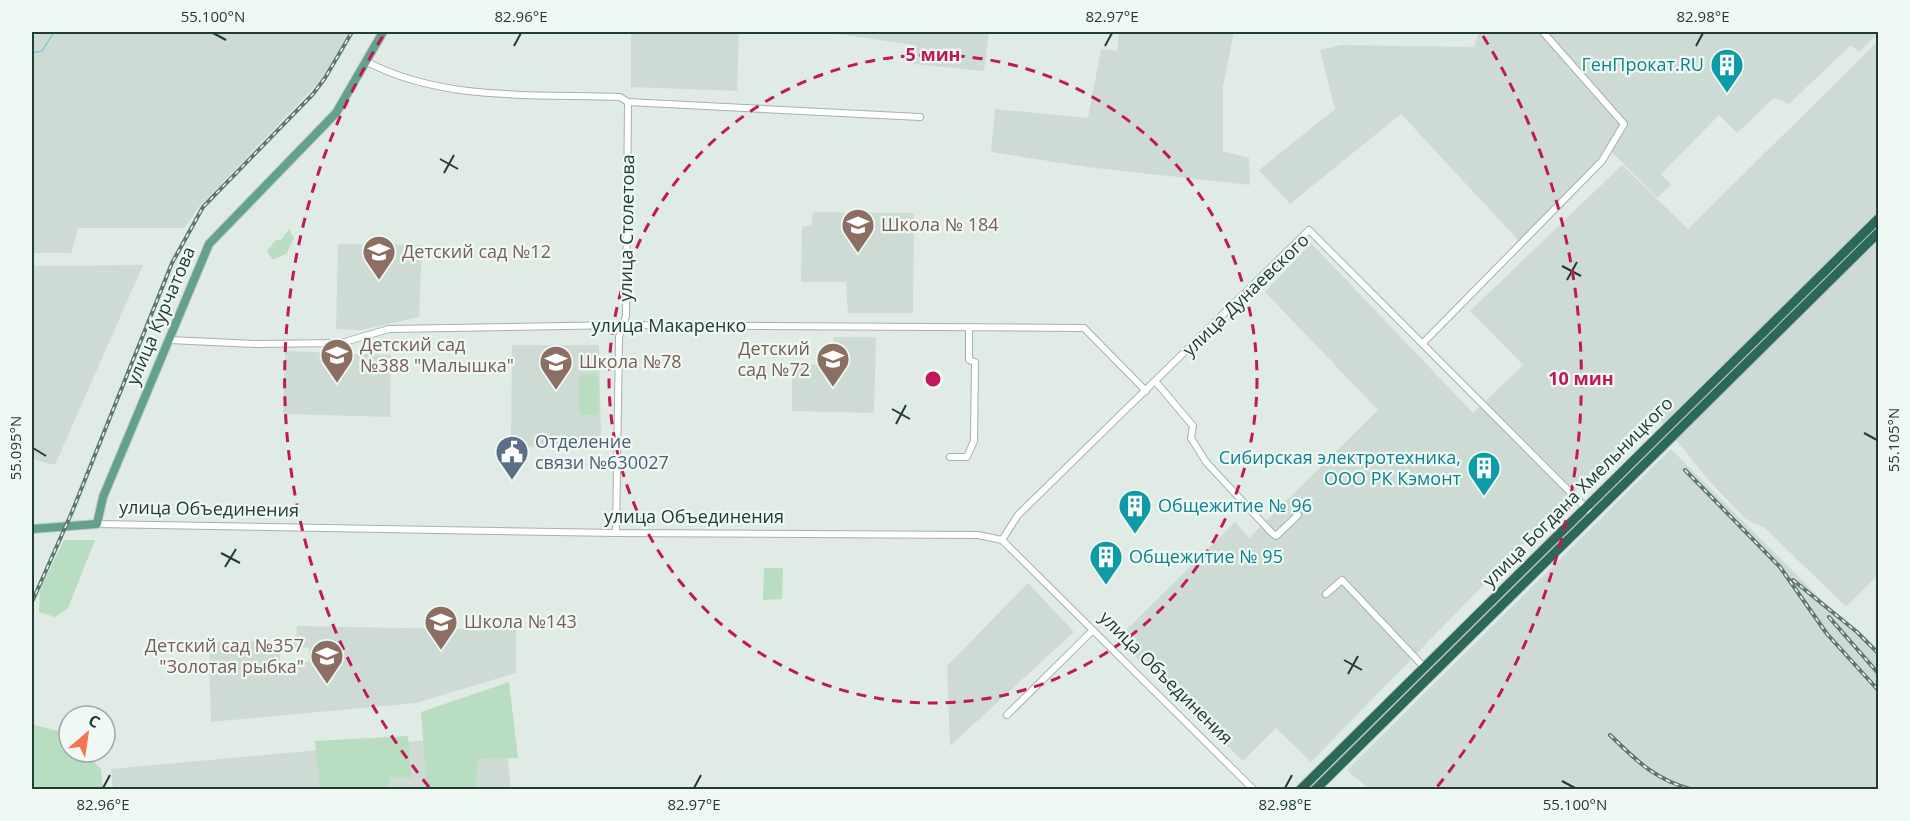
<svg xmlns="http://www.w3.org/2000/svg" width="1910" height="821" viewBox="0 0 1910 821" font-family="'Open Sans',sans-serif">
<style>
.built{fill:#cedbd4;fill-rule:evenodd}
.green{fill:#b8ddc0}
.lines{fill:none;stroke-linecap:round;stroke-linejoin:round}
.stream{stroke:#86cad2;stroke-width:1.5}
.minor-casing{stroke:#a3b3ad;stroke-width:8}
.major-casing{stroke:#c1c8c6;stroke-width:10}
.highway-casing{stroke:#c1c8c6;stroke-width:11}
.minor{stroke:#fff;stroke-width:6}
.major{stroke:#63a18f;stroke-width:8}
.highway{stroke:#2c6859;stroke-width:9}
.rail-casing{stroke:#5b776e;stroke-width:4}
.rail{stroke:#f0f8f4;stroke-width:1.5;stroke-dasharray:4.5;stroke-linecap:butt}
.ticks{fill:none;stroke:#203c33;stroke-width:2}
.ring{fill:none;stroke:#c2185b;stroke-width:3;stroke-dasharray:10 8}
.labels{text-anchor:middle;stroke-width:4.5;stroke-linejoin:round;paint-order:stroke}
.culture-label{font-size:18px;fill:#0d838f;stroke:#f0f8f4;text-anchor:end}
.education-label{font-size:18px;fill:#785e54;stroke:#f0f8f4;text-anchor:start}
.street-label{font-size:18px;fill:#203c33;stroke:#f0f8f4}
.service-label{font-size:18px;fill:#4e5e75;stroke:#f0f8f4;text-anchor:start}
.centre{fill:#c2185b;stroke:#f0f8f4;stroke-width:3}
.ring-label{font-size:18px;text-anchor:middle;font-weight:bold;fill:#c2185b;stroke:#f0f8f4;stroke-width:4.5;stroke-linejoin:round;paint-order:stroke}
.neatline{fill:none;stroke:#203c33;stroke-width:2}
.ticks-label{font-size:15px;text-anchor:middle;fill:#203c33}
</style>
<rect width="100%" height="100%" fill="#e0ebe6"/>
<!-- built -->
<path class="built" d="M 47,32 L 349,32 L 323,78 L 199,207 L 184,228 L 78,228 L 71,253 L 32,253 L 32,36 Z
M 631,32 L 739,32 L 737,91 L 631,87 Z
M 822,32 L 989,32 L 984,71 L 913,64 L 914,45 Z
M 1119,32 L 1234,32 L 1223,86 L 1223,151 L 1249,158 L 1250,185 L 1087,167 L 991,152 L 995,109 L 1088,118 L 1101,49 L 1117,51 Z
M 1479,32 L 1878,32 L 1878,34 L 1859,52 L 1851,45 L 1789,104 L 1774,98 L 1737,133 L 1719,115 L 1661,174 L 1671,185 L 1657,198 L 1609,149 L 1519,241 L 1401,114 L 1290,204 L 1259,170 L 1335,109 L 1320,50 L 1341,45 L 1474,47 Z
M 1878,41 L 1878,575 L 1846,607 L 1765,528 L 1745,519 L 1705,476 L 1653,411 L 1311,762 L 1276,728 L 1243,761 L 1117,639 L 1235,522 L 1249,538 L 1378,410 L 1265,292 L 1311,243 L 1473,413 L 1523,365 L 1470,311 L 1622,165 L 1688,229 Z
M 813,212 L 914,213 L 913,313 L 848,313 L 846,282 L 801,282 L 802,226 L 811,226 Z
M 338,244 L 422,245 L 419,317 L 361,330 L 336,329 Z
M 143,265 L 55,465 L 32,459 L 32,266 Z
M 834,337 L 876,337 L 874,413 L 792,411 L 792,365 L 833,364 Z
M 512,345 L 599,345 L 601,438 L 587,448 L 511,446 Z
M 285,351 L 391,355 L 390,417 L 283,414 Z
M 1671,449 L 1878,656 L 1878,789 L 1370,790 L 1347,770 Z
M 1028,583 L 1074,632 L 950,746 L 947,666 Z
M 297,626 L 516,630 L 516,673 L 416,703 L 211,722 L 209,651 L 213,642 L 296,641 ZM 280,647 L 309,648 L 309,662 L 280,661 Z
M 505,733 L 511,789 L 113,789 L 111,769 Z"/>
<!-- green -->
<path class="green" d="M 289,229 L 294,238 L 287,253 L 273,260 L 267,251 L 276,240 L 282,239 Z
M 582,374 L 594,374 L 599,379 L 599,411 L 595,415 L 583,415 L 579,411 L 579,378 Z
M 64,540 L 95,540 L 68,608 L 55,617 L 39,612 L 40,589 Z
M 764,568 L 783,568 L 782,599 L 763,600 Z
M 509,682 L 518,758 L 477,759 L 476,789 L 427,789 L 421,712 Z
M 32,720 L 35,725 L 69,734 L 69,752 L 85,752 L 101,769 L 103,789 L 32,789 Z
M 408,736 L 411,778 L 389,777 L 389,789 L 320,789 L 315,741 Z"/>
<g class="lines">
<!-- stream -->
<path class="stream" d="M 32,53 L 42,51 L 54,32"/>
<!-- minor casing -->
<g class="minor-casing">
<path id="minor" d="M 365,61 C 443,102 535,94 620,97 L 628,102 L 920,117
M 169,340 L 255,344 L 341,343 L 389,329 L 624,325 L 1084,328 L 1146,391
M 1423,343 L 1602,161 L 1624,124 L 1543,32
M 1156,382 L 1193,426 L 1191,438 L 1206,462 L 1271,532 L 1276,536 L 1298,515
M 950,457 L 967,457 L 974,441 L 975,362 L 969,360 L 969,327
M 97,524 L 616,533 L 978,535 L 1002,540 L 1254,790
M 616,533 L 619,337 L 626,316 L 628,102
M 1002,540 L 1018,515 L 1309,230 L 1593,515
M 1326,594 L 1342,580 L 1424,667
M 1007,715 L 1093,630"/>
</g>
<!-- major casing -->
<g class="major-casing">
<path id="major" d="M 32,529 L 97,524 L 103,497 L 209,244 L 336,113 L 383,32"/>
</g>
<!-- highway casing -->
<g class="highway-casing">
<path id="highway" d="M 1300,790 L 1878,219
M 1315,790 L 1878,233"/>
</g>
<!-- minor -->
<use href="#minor" class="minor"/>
<!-- major -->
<use href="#major" class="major"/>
<!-- highway -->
<use href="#highway" class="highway"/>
<!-- rail casing -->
<g class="rail-casing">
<path id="rail" d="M 1685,470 L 1780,567 L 1827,634 L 1878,690
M 1793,580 L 1857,632 L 1878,653
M 32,602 L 72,512 L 172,263 L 203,207 L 313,94 L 325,78 L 352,32
M 1829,617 L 1878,673
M 1610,735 C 1638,762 1654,779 1693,790"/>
</g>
<!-- rail -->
<use href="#rail" class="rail"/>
</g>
<!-- ticks -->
<path class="ticks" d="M 213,33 L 226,40M 514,46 L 521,33M 1105,46 L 1112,33M 1696,46 L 1703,33M 440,159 L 458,169M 444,173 L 454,155M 1562,266 L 1581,276M 1567,280 L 1577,262M 892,409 L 910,419M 896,424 L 906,405M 1864,433 L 1877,440M 33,448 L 46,456M 221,553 L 240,563M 225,567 L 236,549M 1344,660 L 1362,670M 1348,674 L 1358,656M 1562,781 L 1575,788M 103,788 L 110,775M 694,788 L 701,775M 1285,788 L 1292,775"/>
<!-- distance rings -->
<g class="ring">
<circle cx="933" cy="379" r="324"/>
<path d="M429 787A648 648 0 0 1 383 36M1483 36A648 648 0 0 1 1437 787"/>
</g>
<!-- icons -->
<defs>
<g id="building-pin" transform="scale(1.725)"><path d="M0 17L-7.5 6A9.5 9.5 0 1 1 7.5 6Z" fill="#0f9aa8" stroke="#f0f8f4"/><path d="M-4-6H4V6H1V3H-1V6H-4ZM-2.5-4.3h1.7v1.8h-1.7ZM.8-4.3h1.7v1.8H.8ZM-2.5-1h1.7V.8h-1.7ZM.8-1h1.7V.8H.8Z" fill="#fff"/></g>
<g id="school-pin" transform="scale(1.725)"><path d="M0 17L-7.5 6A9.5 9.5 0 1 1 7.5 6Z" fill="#8d6e63" stroke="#f0f8f4"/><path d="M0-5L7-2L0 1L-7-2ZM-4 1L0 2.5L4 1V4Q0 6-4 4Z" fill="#fff"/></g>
<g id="civic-pin" transform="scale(1.725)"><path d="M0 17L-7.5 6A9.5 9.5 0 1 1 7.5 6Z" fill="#5c6f8a" stroke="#f0f8f4"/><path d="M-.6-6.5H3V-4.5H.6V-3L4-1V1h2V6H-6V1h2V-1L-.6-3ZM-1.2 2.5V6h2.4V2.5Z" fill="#fff"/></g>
</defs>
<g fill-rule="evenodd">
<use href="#building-pin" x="1727" y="65"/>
<use href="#school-pin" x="858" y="225"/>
<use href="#school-pin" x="379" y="252"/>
<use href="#school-pin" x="337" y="355"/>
<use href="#school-pin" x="833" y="359"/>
<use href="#school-pin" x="556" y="362"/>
<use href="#civic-pin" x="512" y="452"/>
<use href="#building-pin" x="1484" y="468"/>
<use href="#building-pin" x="1135" y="506"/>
<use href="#building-pin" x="1106" y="557"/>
<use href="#school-pin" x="441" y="622"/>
<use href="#school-pin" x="327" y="656"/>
</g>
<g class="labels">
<!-- culture labels -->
<g class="culture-label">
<text x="1704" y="71">ГенПрокат.RU</text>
<text x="1461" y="464">Сибирская электротехника,<tspan x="1461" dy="21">ООО РК Кэмонт</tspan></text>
<text x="1158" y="512" text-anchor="start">Общежитие № 96</text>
<text x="1129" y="563" text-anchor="start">Общежитие № 95</text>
</g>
<!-- education labels -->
<g class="education-label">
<text x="881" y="231">Школа № 184</text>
<text x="402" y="258">Детский сад №12</text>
<text x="360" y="351">Детский сад<tspan x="360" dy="21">№388 "Малышка"</tspan></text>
<text x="810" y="355" text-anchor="end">Детский<tspan x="810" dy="21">сад №72</tspan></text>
<text x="579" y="368">Школа №78</text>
<text x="464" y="628">Школа №143</text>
<text x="304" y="652" text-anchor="end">Детский сад №357<tspan x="304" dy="21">"Золотая рыбка"</tspan></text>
</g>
<!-- street labels -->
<g class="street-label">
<text transform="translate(627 228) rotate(-89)" y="6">улица Столетова</text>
<text transform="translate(1246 295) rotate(-44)" y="6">улица Дунаевского</text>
<text transform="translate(161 316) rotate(-67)" y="6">улица Курчатова</text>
<text x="669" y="332">улица Макаренко</text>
<text transform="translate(1578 492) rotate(-45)" y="6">улица Богдана Хмельницкого</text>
<text transform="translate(209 509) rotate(1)" y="6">улица Объединения</text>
<text x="694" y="523">улица Объединения</text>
<text transform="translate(1166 678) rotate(45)" y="6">улица Объединения</text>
</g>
<!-- service labels -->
<g class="service-label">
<text x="535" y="448">Отделение<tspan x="535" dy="21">связи №630027</tspan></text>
</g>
</g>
<circle cx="933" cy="379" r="9" class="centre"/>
<g class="ring-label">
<text x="933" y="61">5 мин</text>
<text x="1581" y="385">10 мин</text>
</g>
<!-- border -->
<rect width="1910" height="821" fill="none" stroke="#f0f8f4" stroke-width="66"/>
<!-- north arrow -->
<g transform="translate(87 734) rotate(29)"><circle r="28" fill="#f0f8f4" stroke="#9dada7" stroke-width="1.5"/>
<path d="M0-4.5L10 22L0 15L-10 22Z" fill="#f47455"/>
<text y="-9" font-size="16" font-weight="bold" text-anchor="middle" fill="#203c33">С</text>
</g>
<rect x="33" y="33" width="1844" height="755" class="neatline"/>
<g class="ticks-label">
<text x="213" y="22">55.100°N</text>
<text x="521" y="22">82.96°E</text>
<text x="1112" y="22">82.97°E</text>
<text x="1703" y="22">82.98°E</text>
<text transform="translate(1894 440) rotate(-90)" y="5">55.105°N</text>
<text transform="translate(16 448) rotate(-90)" y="5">55.095°N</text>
<text x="103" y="810">82.96°E</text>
<text x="694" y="810">82.97°E</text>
<text x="1285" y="810">82.98°E</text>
<text x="1575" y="810">55.100°N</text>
</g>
</svg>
